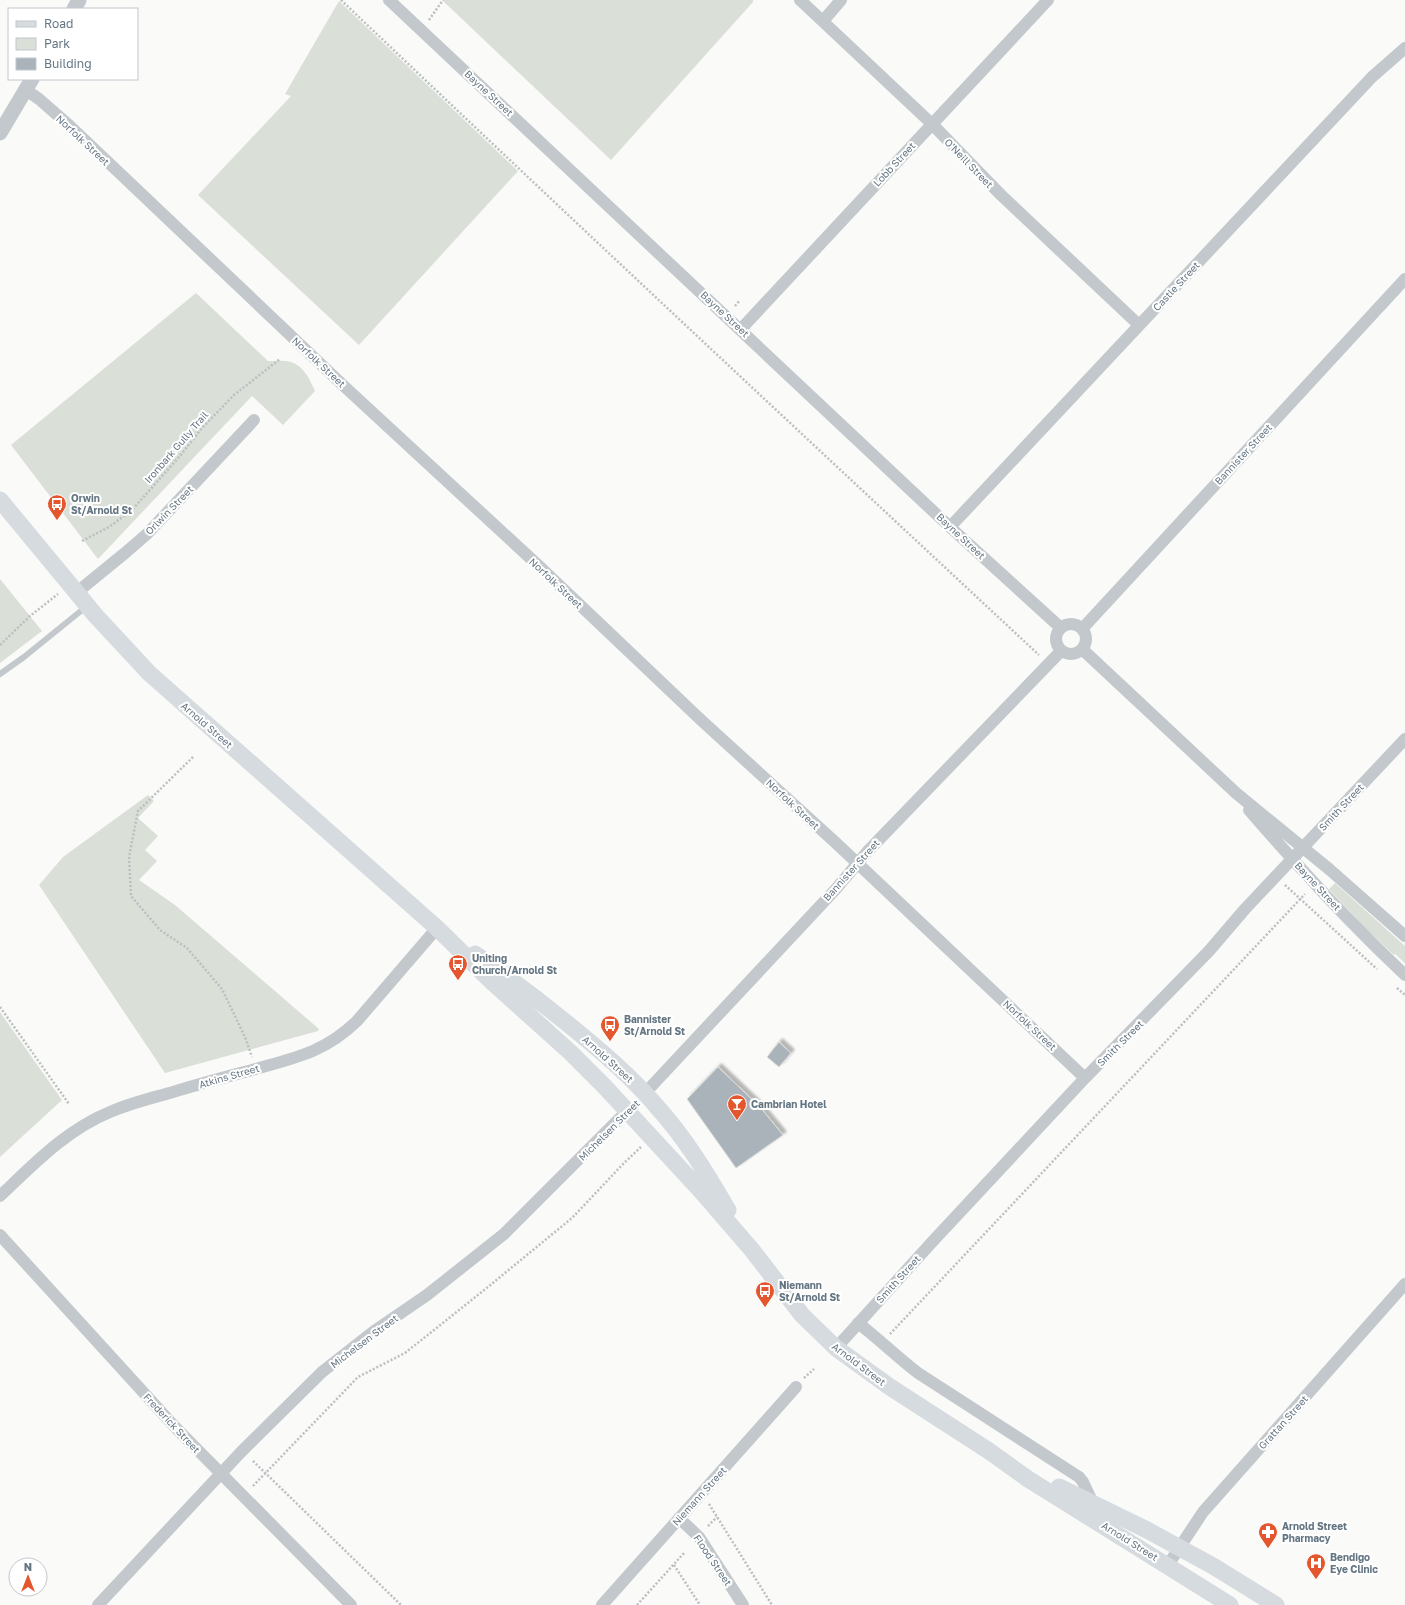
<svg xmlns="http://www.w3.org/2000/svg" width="1405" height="1605" viewBox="0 0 1405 1605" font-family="'Golos Text',sans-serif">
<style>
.green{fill:#dadfd7}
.building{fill:#aab3b9;stroke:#dcdcda;filter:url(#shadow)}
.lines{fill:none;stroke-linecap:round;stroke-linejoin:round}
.path{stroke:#bbbfc2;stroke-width:2.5;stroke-dasharray:2 2;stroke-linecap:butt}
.service{stroke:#c3c8cc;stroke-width:6}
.minor{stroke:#c3c8cc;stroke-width:12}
.tertiary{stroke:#c3c8cc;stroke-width:15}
.secondary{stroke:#d6dbdf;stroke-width:17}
.labels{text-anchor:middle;stroke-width:4;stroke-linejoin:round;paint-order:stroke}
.street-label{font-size:10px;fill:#657683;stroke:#fff}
.poi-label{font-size:10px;font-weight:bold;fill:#657683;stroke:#fff;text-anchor:start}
</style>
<defs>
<filter id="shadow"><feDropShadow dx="3.5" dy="-3.5" stdDeviation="1" flood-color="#0004"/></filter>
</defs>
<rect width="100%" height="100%" fill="#fafaf8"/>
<!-- green -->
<path class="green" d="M 442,0 L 753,0 L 753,2 L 611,160 Z
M 339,1 L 518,171 L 359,345 L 198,195 L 291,96 L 285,94 Z
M 196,293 L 268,361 C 275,361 285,360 291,362 C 304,366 310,380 315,391 L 283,425 L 252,396 L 98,559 L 11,445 Z
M 0,579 L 42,631 L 0,663 Z
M 148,795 L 154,801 L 138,818 L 158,836 L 145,850 L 157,861 L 139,880 L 175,905 L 319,1029 L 318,1031 L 165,1073 L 39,885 L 63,857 Z
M 1335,883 L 1405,946 L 1405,963 L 1395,954 L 1394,955 L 1365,928 L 1329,889 Z
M 0,1012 L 62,1100 L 0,1157 Z"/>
<!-- building -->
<path class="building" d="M 779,1042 L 791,1053 L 779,1067 L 767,1057 Z
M 718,1067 L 760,1107 L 783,1135 L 736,1168 L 687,1099 Z"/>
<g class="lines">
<!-- path -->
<path class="path" d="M 341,0 C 572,220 806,438 1039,655
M 429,20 L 443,0
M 735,306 L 740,300
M 82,541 L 109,527 L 132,510 L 180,456 L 202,428 L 234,395 L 280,359
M 0,645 L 30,616 L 58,594
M 193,757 L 138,811 L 129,857 L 131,896 L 160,930 L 187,948 L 222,989 L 245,1037 L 252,1057
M 1285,885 L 1377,969
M 1397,988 L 1405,995
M 0,1007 L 69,1104
M 890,1334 L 1305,894
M 804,1378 L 814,1369
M 253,1461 L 401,1605
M 253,1486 L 358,1377 L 405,1353 L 483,1291 L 572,1218 L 624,1163 L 641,1147
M 709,1504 L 772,1605
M 708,1526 L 717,1517
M 674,1565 L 700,1605
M 637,1605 L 684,1553"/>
<!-- service -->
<path class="service" d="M 0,674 L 24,657 L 87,606"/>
<!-- minor -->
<path class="minor" d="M 389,0 L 950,527 L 1061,628
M 800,0 L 932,124 L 1001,195 L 1139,325
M 823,21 L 841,0
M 26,90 L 39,99 L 71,127 L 346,388 L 541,568 L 701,720 L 836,843 L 1085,1078
M 741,329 L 1048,0
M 950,527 L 1372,77 L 1405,48
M 76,593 L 125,553 L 147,534 L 254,420
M1056 639a15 15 0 1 1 30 0a15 15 0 1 1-30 0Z
M 1082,629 L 1405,279
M 1082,649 L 1236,793 L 1329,869 L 1405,936
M 1249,810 C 1264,828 1280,845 1296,863 C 1331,902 1367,939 1405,975
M 645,1093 L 835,890 L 867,852 L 1061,651
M 0,1196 C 34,1164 66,1130 110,1112 C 130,1103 152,1098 173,1092 C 199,1084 226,1077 252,1070 C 294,1058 324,1053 357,1021 L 437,928
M 0,1235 L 175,1427 L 351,1605
M 858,1323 C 879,1339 897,1357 918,1373 L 1079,1477 L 1083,1482 L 1093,1503
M 836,1348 L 933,1241 L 1085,1078 L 1209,951 L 1245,909 L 1405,739
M 679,1518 L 699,1537 L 743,1605
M 1168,1565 L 1203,1512 L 1405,1284
M 98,1605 L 242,1451 L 322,1372 L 373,1332 L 427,1295 L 504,1234 L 628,1110
M 602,1605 L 796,1387"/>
<!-- tertiary -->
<path class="tertiary" d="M 74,9 L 79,0
M 0,133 L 32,79"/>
<!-- secondary -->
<path class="secondary" d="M 0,500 L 96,616 L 149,673 L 437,928 L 491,981 L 570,1052 L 605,1087 L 701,1191 L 752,1250 L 802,1315 L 836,1348 L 890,1387 L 989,1451 L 1028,1479 L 1230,1605
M 475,954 C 511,979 545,1005 579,1033 C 607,1056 635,1080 658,1108 C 686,1139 707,1174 728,1210
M 1059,1487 L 1147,1530 L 1213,1566 L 1276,1605"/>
</g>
<!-- icons -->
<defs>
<g id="bus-pin" transform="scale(1)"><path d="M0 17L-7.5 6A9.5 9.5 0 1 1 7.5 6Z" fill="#e4572e" stroke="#fff"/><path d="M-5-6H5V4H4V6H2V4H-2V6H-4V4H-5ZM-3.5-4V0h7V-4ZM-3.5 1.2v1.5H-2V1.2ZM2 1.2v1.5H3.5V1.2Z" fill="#fff"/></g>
<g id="bar-pin" transform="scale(1)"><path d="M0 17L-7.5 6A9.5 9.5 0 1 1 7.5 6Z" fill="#e4572e" stroke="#fff"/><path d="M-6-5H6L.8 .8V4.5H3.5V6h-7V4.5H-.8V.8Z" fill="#fff"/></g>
<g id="pharmacy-pin" transform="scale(1)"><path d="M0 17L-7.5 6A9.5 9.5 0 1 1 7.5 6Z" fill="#e4572e" stroke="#fff"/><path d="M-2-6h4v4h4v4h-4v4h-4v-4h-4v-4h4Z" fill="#fff"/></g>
<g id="hospital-pin" transform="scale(1)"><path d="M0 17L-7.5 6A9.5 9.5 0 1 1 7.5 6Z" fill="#e4572e" stroke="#fff"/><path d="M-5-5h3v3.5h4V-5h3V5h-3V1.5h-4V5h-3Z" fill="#fff"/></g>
</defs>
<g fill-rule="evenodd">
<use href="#bus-pin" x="57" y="504"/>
<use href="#bus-pin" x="458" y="964"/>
<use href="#bus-pin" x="610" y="1025"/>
<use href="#bar-pin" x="737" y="1104"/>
<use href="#bus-pin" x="765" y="1291"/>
<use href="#pharmacy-pin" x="1268" y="1532"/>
<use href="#hospital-pin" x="1316" y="1563"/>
</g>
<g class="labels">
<!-- street labels -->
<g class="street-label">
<text transform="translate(489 93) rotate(43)" y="4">Bayne Street</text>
<text transform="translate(83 140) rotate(43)" y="4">Norfolk Street</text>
<text transform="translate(969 163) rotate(46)" y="4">O'Neill Street</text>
<text transform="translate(894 164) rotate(-47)" y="4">Lobb Street</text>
<text transform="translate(1176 286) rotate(-47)" y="4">Castle Street</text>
<text transform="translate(725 314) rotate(43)" y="4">Bayne Street</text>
<text transform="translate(319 362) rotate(43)" y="4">Norfolk Street</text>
<text transform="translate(176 447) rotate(-49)" y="4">Ironbark Gully Trail</text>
<text transform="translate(1243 454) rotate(-47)" y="4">Bannister Street</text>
<text transform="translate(169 510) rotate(-46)" y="4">Orlwin Street</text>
<text transform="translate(961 536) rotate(43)" y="4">Bayne Street</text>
<text transform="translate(556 583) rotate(43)" y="4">Norfolk Street</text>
<text transform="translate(207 725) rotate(41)" y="4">Arnold Street</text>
<text transform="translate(793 804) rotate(43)" y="4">Norfolk Street</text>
<text transform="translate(1341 807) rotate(-47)" y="4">Smith Street</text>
<text transform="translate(851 870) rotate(-48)" y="4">Bannister Street</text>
<text transform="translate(1318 886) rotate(47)" y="4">Bayne Street</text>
<text transform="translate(1030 1025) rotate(43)" y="4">Norfolk Street</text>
<text transform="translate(1120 1043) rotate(-45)" y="4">Smith Street</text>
<text transform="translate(608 1059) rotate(42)" y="4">Arnold Street</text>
<text transform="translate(229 1076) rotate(-16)" y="4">Atkins Street</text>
<text transform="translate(609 1130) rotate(-45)" y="4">Michelsen Street</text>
<text transform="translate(898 1279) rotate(-48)" y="4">Smith Street</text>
<text transform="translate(364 1341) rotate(-37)" y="4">Michelsen Street</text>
<text transform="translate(859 1364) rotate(37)" y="4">Arnold Street</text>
<text transform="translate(1283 1422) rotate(-48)" y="4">Grattan Street</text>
<text transform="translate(172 1423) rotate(47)" y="4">Frederick Street</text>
<text transform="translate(699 1496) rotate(-48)" y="4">Niemann Street</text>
<text transform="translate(1130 1541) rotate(32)" y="4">Arnold Street</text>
<text transform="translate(713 1560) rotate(56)" y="4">Flood Street</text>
</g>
<!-- poi labels -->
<g class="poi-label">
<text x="71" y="502">Orwin<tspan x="71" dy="12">St/Arnold St</tspan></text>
<text x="472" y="962">Uniting<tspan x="472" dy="12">Church/Arnold St</tspan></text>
<text x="624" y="1023">Bannister<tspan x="624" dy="12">St/Arnold St</tspan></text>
<text x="751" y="1108">Cambrian Hotel</text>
<text x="779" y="1289">Niemann<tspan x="779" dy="12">St/Arnold St</tspan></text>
<text x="1282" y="1530">Arnold Street<tspan x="1282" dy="12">Pharmacy</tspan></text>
<text x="1330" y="1561">Bendigo<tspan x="1330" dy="12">Eye Clinic</tspan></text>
</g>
</g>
<!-- legend -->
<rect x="8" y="8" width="130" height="72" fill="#ffffff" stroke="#c1c8cd"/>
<rect x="16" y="21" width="20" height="6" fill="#d6dbdf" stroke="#c1c8cd"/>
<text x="44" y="28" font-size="12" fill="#657683">Road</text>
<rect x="16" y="38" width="20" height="12" fill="#dadfd7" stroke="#c1c8cd"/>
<text x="44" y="48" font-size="12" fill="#657683">Park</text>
<rect x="16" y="58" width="20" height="12" fill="#aab3b9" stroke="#c1c8cd"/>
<text x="44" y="68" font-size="12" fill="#657683">Building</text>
<!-- north arrow -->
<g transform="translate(28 1577)"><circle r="19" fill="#ffffff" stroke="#c1c8cd"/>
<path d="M0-3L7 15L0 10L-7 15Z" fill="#e4572e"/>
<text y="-6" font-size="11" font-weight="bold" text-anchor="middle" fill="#657683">N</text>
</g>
</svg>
